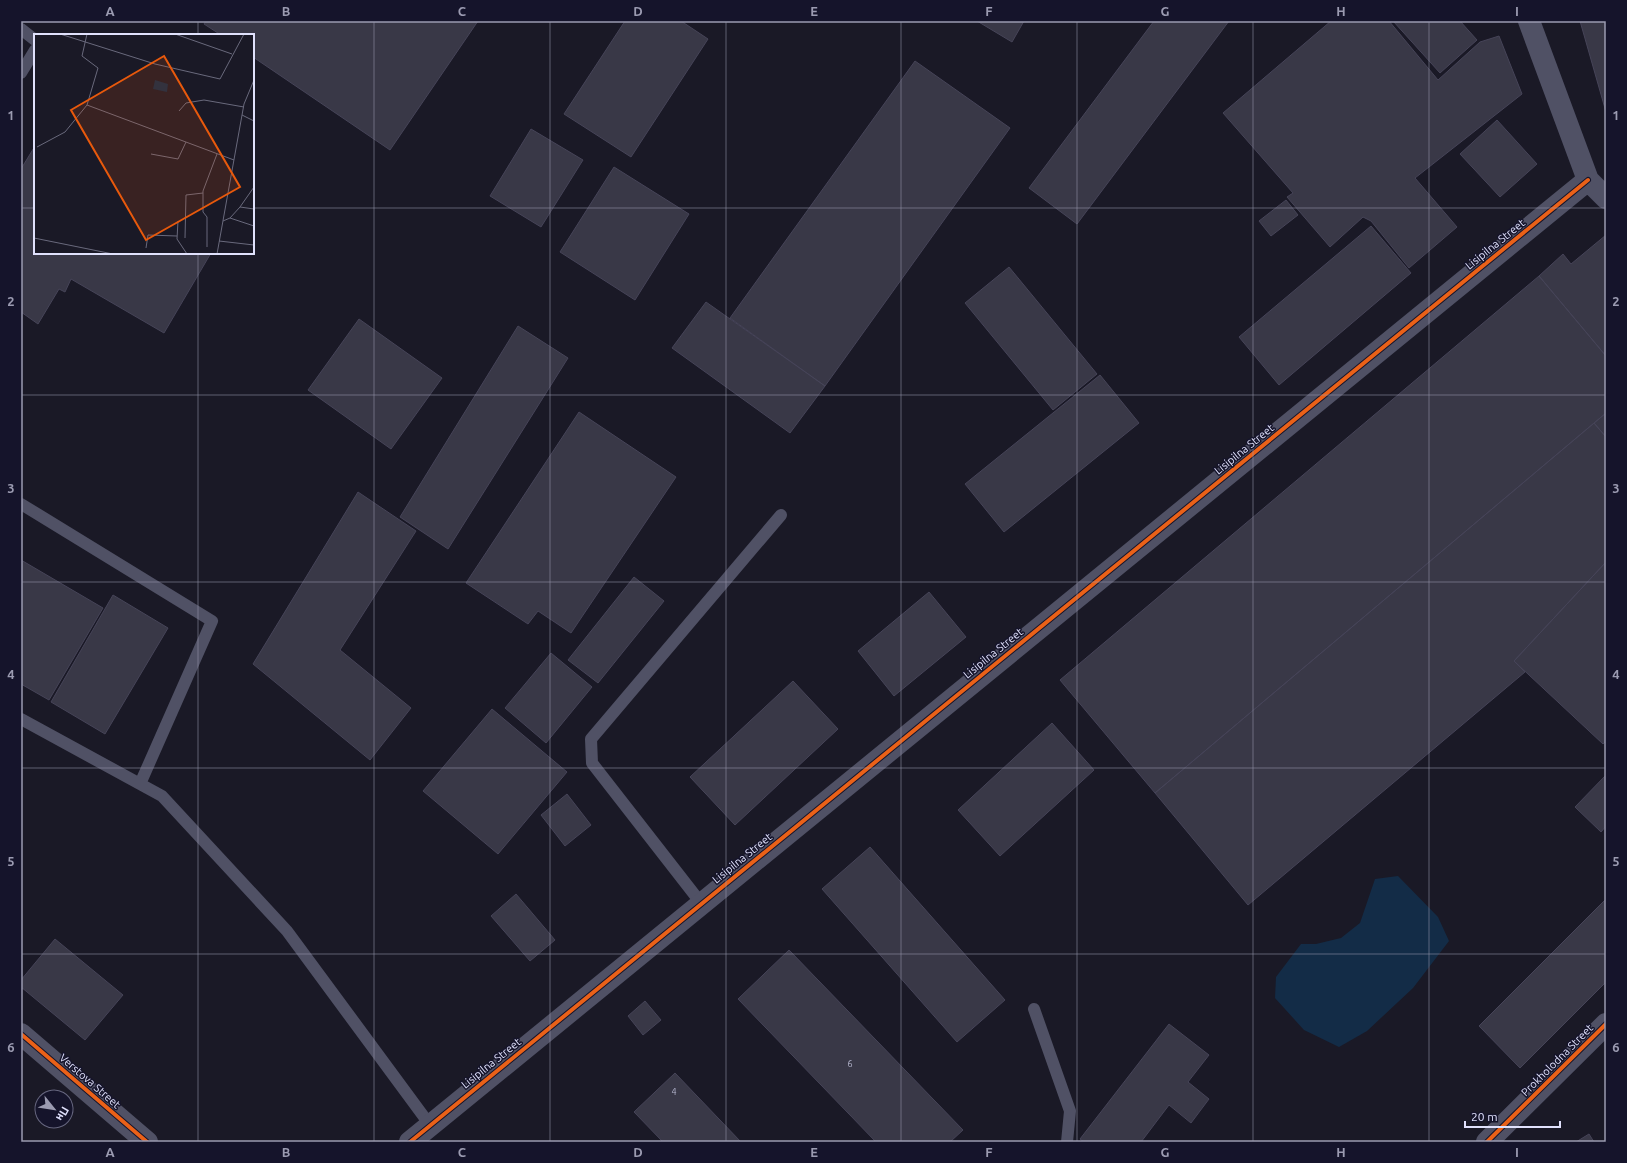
<svg xmlns="http://www.w3.org/2000/svg" width="1627" height="1163" viewBox="0 0 1627 1163" font-family="Ubuntu,sans-serif">
<style>
.water{fill:#132c47}
.building{fill:#393847;stroke:#464458}
.lines{fill:none;stroke-linecap:round;stroke-linejoin:round}
.lane{stroke:#505165;stroke-width:12}
.street{stroke:#505165;stroke-width:22}
.cycleway-casing{stroke:#15142b;stroke-width:6}
.cycleway{stroke:#ea6118;stroke-width:4}
.grid{fill:none;stroke:#9b9bb1;stroke-width:1;stroke-opacity:0.55}
.labels{text-anchor:middle;stroke-width:3;stroke-linejoin:round;paint-order:stroke}
.number-label{font-size:9px;fill:#b6b7cf}
.street-label{font-size:11px;fill:#e0e1fc;stroke:#15142b}
.inset-road{fill:none;stroke:#69697c;stroke-width:1}
.view{fill:#e8590c;fill-opacity:0.15;stroke:#e8590c;stroke-width:2}
.inset-edge{fill:none;stroke:#e0e1fc;stroke-width:2}
.neatline{fill:none;stroke:#9b9bb1;stroke-width:1.5}
.grid-label{font-size:13px;text-anchor:middle;font-weight:bold;fill:#9b9bb1}
</style>
<rect width="100%" height="100%" fill="#1a1926"/>
<!-- water -->
<path class="water" d="M 1398,876 L 1438,917 L 1449,941 L 1413,988 L 1367,1031 L 1339,1047 L 1304,1030 L 1275,998 L 1276,977 L 1301,944 L 1316,944 L 1341,938 L 1360,923 L 1375,879 Z"/>
<!-- building -->
<path class="building" d="M 206,21 L 478,21 L 390,150 L 253,57 L 253,35 L 221,35 L 204,24 Z
M 625,21 L 681,21 L 708,39 L 631,157 L 564,114 Z
M 977,21 L 1024,21 L 1012,42 Z
M 1154,21 L 1229,21 L 1077,224 L 1029,188 Z
M 1331,21 L 1389,21 L 1438,80 L 1480,42 L 1499,36 L 1522,94 L 1415,178 L 1457,227 L 1409,268 L 1371,221 L 1363,217 L 1330,247 L 1287,197 L 1293,193 L 1223,113 Z
M 1393,21 L 1460,21 L 1477,40 L 1440,73 Z
M 1580,21 L 1606,21 L 1606,112 Z
M 915,61 L 1010,128 L 825,386 L 730,318 Z
M 1497,120 L 1537,164 L 1500,197 L 1460,154 Z
M 531,129 L 583,160 L 541,227 L 490,196 Z
M 35,146 L 35,253 L 211,253 L 164,333 L 71,279 L 65,292 L 59,289 L 38,324 L 21,312 L 21,169 Z
M 614,167 L 689,214 L 635,300 L 560,252 Z
M 1286,200 L 1298,215 L 1271,236 L 1259,221 Z
M 1371,226 L 1411,273 L 1279,385 L 1239,337 Z
M 1606,235 L 1606,356 L 1539,276 L 1563,254 L 1571,264 Z
M 1009,267 L 1097,374 L 1053,410 L 965,303 Z
M 1539,276 L 1606,356 L 1606,413 L 1155,793 L 1060,680 Z
M 706,302 L 825,386 L 790,433 L 672,348 Z
M 359,319 L 442,378 L 391,449 L 308,390 Z
M 518,326 L 568,358 L 448,549 L 400,517 Z
M 1100,375 L 1139,423 L 1004,532 L 965,484 Z
M 579,412 L 676,477 L 571,633 L 538,611 L 528,624 L 466,583 Z
M 1606,413 L 1606,437 L 1594,423 Z
M 1594,423 L 1606,437 L 1606,562 L 1514,661 L 1525,672 L 1248,905 L 1155,793 Z
M 358,492 L 416,531 L 340,650 L 411,708 L 370,760 L 253,664 Z
M 21,560 L 103,608 L 49,700 L 21,684 Z
M 1606,562 L 1606,741 L 1603,744 L 1514,661 Z
M 634,577 L 664,601 L 598,683 L 568,660 Z
M 929,592 L 966,637 L 894,696 L 858,651 Z
M 113,595 L 168,628 L 105,734 L 51,702 Z
M 551,653 L 592,687 L 546,743 L 505,708 Z
M 793,681 L 838,729 L 735,825 L 690,777 Z
M 492,709 L 567,772 L 498,854 L 423,791 Z
M 1052,723 L 1094,770 L 1000,856 L 958,810 Z
M 1606,775 L 1606,826 L 1601,832 L 1575,807 Z
M 567,794 L 591,825 L 565,846 L 541,815 Z
M 870,847 L 1005,1000 L 957,1042 L 822,889 Z
M 516,894 L 555,940 L 530,961 L 491,916 Z
M 1606,899 L 1606,982 L 1520,1068 L 1479,1026 Z
M 55,939 L 123,995 L 85,1040 L 21,987 L 21,980 Z
M 789,950 L 963,1130 L 950,1142 L 876,1142 L 738,999 Z
M 645,1001 L 661,1020 L 643,1035 L 628,1016 Z
M 1169,1024 L 1209,1055 L 1188,1082 L 1209,1099 L 1191,1123 L 1169,1105 L 1141,1142 L 1084,1142 L 1080,1139 Z
M 675,1073 L 741,1142 L 663,1142 L 634,1112 Z
M 1589,1134 L 1594,1142 L 1576,1142 Z"/>
<g class="lines">
<!-- lane -->
<path class="lane" d="M 21,29 L 35,40
M 21,73 L 35,50
M 21,504 L 212,621 L 140,784
M 21,719 L 162,796 L 287,931 L 430,1125
M 701,903 L 592,763 L 591,739 L 781,515
M 1034,1009 L 1070,1111 L 1067,1142"/>
<!-- street -->
<path class="street" d="M 1529,21 L 1588,180 L 1606,198
M 21,1034 L 147,1142
M 410,1142 L 1588,180
M 1487,1142 L 1606,1024"/>
<!-- cycleway casing -->
<g class="cycleway-casing">
<path id="cycleway" d="M 21,1034 L 147,1142
M 410,1142 L 1588,180
M 1487,1142 L 1606,1024"/>
</g>
<!-- cycleway -->
<use href="#cycleway" class="cycleway"/>
</g>
<!-- grid -->
<path class="grid" d="M 198,21 L 198,35M 374,21 L 374,1142M 550,21 L 550,1142M 726,21 L 726,1142M 901,21 L 901,1142M 1077,21 L 1077,1142M 1253,21 L 1253,1142M 1429,21 L 1429,1142M 21,208 L 35,208M 253,208 L 1606,208M 198,253 L 198,1142M 21,395 L 1606,395M 21,582 L 1606,582M 21,768 L 1606,768M 21,954 L 1606,954"/>
<g class="labels">
<!-- number labels -->
<g class="number-label">
<text x="850" y="1067">6</text>
<text x="674" y="1095">4</text>
</g>
<!-- street labels -->
<g class="street-label">
<text transform="translate(1495 244) rotate(-39)" y="4">Lisipilna Street</text>
<text transform="translate(1244 449) rotate(-39)" y="4">Lisipilna Street</text>
<text transform="translate(993 653) rotate(-39)" y="4">Lisipilna Street</text>
<text transform="translate(742 858) rotate(-39)" y="4">Lisipilna Street</text>
<text transform="translate(1557 1060) rotate(-45)" y="4">Prokholodna Street</text>
<text transform="translate(491 1063) rotate(-39)" y="4">Lisipilna Street</text>
<text transform="translate(90 1081) rotate(41)" y="4">Verstova Street</text>
</g>
</g>
<!-- overview -->
<g transform="translate(34 34)">
<rect width="220" height="220" fill="#1a1926"/>
<path d="M 121,46 L 134,50 L 133,58 L 119,55 Z" fill="#132c47"/>
<path class="inset-road" d="M 26,0 L 121,30 L 186,45 L 210,0M 141,0 L 198,20M 53,71 L 200,126M 145,77 L 152,69 L 170,66 L 210,73M 208,81 L 220,87M 3,113 L 31,98 L 53,71 L 64,34 L 48,22 L 53,0M 117,120 L 144,125 L 152,108M 206,173 L 220,175M 196,184 L 220,192M 144,187 L 143,205 L 153,220M 189,187 L 196,184 L 206,173 L 220,153M 0,204 L 79,220M 151,204 L 152,161 L 169,159M 185,207 L 220,211M 173,213 L 173,183 L 169,178 L 169,157 L 183,120M 112,214 L 114,201 L 143,202M 183,220 L 210,70 L 220,46"/>
<path class="view" d="M 130,22 L 206,153 L 112,206 L 37,76 Z"/>
<rect width="220" height="220" class="inset-edge"/>
</g>
<!-- border -->
<rect width="1627" height="1163" fill="none" stroke="#15142b" stroke-width="44"/>
<!-- north arrow -->
<g transform="translate(54 1109) rotate(120)"><circle r="19" fill="#15142b" stroke="#66667f"/>
<path d="M0-3L7 15L0 10L-7 15Z" fill="#9b9bb1"/>
<text y="-6" font-size="11" font-weight="bold" text-anchor="middle" fill="#e0e1fc">Пн</text>
</g>
<!-- scale -->
<path d="M1465 1121v6h95v-6" fill="none" stroke="#e0e1fc" stroke-width="2"/>
<text x="1471" y="1121" font-size="12" fill="#e0e1fc" stroke="#15142b" stroke-width="3" paint-order="stroke">20 m</text>
<rect x="22" y="22" width="1583" height="1119" class="neatline"/>
<g class="grid-label">
<text x="110" y="16">A</text>
<text x="286" y="16">B</text>
<text x="462" y="16">C</text>
<text x="638" y="16">D</text>
<text x="814" y="16">E</text>
<text x="989" y="16">F</text>
<text x="1165" y="16">G</text>
<text x="1341" y="16">H</text>
<text x="1517" y="16">I</text>
<text x="11" y="120">1</text>
<text x="1616" y="120">1</text>
<text x="11" y="306">2</text>
<text x="1616" y="306">2</text>
<text x="11" y="493">3</text>
<text x="1616" y="493">3</text>
<text x="11" y="679">4</text>
<text x="1616" y="679">4</text>
<text x="11" y="866">5</text>
<text x="1616" y="866">5</text>
<text x="11" y="1052">6</text>
<text x="1616" y="1052">6</text>
<text x="110" y="1157">A</text>
<text x="286" y="1157">B</text>
<text x="462" y="1157">C</text>
<text x="638" y="1157">D</text>
<text x="814" y="1157">E</text>
<text x="989" y="1157">F</text>
<text x="1165" y="1157">G</text>
<text x="1341" y="1157">H</text>
<text x="1517" y="1157">I</text>
</g>
</svg>
